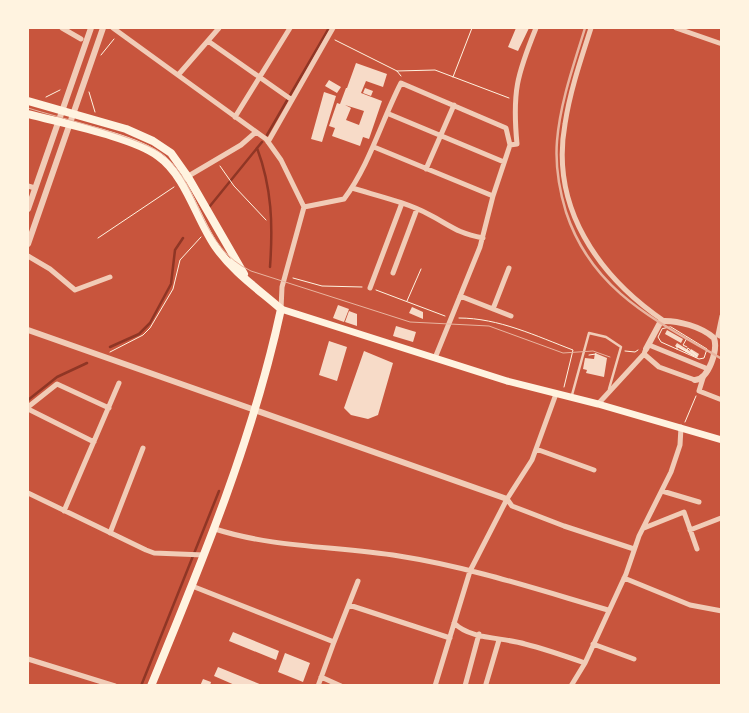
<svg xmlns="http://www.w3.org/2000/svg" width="749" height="713" viewBox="0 0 749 713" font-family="'PT Sans Narrow',sans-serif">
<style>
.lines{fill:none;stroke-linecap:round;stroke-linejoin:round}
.stream{stroke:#8f3625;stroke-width:2.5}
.building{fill:#f7dbc8;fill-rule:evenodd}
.path{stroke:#fff3e0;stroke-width:1}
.service{stroke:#f1ccb7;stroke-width:2.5}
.minor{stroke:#f1ccb7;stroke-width:5}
.tertiary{stroke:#f1ccb7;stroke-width:6}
.secondary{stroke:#fff3e0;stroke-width:7}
.primary{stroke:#fff3e0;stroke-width:8}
.tram{stroke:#e9b49f;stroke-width:1}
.rail{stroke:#e9b49f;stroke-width:2.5}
</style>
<rect width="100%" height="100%" fill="#c8553d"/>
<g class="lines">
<!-- stream -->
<path class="stream" d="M 267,135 L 329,28
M 257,148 C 272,188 273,225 270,267
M 210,206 L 262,142
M 110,347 L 139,334 L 150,323 L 171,284 L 175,250 L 183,238
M 28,400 L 57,377 L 87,363
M 141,686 L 219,491"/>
</g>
<!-- building -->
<path class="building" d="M 516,28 L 529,28 L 518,51 L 508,47 Z
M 356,63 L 387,74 L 383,87 L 366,81 L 361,93 L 382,101 L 369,139 L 363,137 L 360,146 L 332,136 L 335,128 L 329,126 L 337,103 L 340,104 L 346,88 L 347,88 ZM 345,105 L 364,111 L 359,125 L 346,120 L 351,108 Z
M 329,80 L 341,87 L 337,93 L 325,86 Z
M 365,88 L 373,91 L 371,96 L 363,93 Z
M 324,92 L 336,96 L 322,142 L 311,139 Z
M 338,305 L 349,309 L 344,322 L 333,318 Z
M 412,307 L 423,312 L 423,319 L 409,313 Z
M 349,311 L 357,314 L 357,326 L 345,322 Z
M 396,326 L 416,332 L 413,342 L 393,336 Z
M 667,330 L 683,339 L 681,343 L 665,334 Z
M 329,341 L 347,347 L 337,381 L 319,375 Z
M 677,343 L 690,351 L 691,349 L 699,354 L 697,358 L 675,346 Z
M 364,351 L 393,363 L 378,415 L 368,419 L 351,415 L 344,408 Z
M 595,353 L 607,358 L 604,377 L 586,373 L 587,370 L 583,369 L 585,358 L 594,359 Z
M 233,632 L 279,651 L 276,660 L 229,641 Z
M 285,653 L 310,663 L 303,682 L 278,672 Z
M 218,667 L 262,685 L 262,686 L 237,686 L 214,676 Z
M 203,679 L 211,682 L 210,686 L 200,686 Z"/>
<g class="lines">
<!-- path -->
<path class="path" d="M 335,40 L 397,71 L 401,76
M 101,55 L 114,39
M 397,71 L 435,70 L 509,98
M 453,77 L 472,28
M 89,92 L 95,112
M 46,97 L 60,90
M 220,166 L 234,186 L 266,220
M 98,238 L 174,187
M 293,278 L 322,286 L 362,287
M 376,290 L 445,316
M 407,301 L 421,269
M 459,318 C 499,318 536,336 573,350 L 564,387
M 671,327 L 707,349 L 704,358 L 699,359 L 661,342 L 658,337 L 662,329 Z
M 687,338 L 683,345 L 687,347
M 677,349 L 677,346 L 694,356
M 625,351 L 635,352 L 638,350
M 110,352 L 143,335 L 150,328 L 173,289 L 180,260 L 201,237
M 686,352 L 688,348 L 697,356
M 589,355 L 596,354
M 685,422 L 696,396"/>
<!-- service -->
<path class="service" d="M 572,395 L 589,333 L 606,337 L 621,347 L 609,389"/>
<!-- minor -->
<path class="minor" d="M 62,28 L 81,39
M 113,28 L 266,139 L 281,160 L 304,207 L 282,287 L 281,309
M 591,28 C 581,59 570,91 565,124 C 550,207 598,276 664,321
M 676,28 L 722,44
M 208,41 L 292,100
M 179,74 L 219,28
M 389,114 L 504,162
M 235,117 L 290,28
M 268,142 L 333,28
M 510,145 L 517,144 C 512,92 517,75 536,28
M 374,147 L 493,196
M 426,169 L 454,105
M 180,181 L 241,145 L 256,132
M 28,186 L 35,188
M 352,188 C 378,196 406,202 430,215 C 451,226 457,233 483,238
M 304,207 L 344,199 C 370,164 381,122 401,83 L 506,128 L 510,145 L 493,196 L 480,247 L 435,358
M 28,256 L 50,269 L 75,290 L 110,277
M 393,273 L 417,209
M 370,288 L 402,203
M 460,296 L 511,316
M 493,309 L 509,268
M 722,316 L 718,335 L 722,337
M 649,345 L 708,369
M 645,351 L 644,354 L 659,367 L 695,380
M 703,378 L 699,391 L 722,400
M 598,404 L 644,354
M 28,407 L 57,384 L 109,408
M 28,409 L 94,442
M 536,449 L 594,470
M 662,491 L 699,502
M 28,493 L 146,550 L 154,553 L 204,555
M 507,499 L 512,506 L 564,526 L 634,549
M 64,511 L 119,383
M 644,528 L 684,512 L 697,549
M 215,529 C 274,548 337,546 399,556 C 470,567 539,590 608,610
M 690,530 L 721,518
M 110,533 L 143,448
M 624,578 L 690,605 L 722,611
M 192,586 L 334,642 L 318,686
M 349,605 L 450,638
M 454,623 C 471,640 503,637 525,644 C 545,649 565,656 585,663
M 334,642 L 358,581
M 593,644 L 634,659
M 28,659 L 115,686
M 321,677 L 341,686
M 486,684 L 499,640
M 435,686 L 470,571 L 507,499 L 532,460 L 556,394
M 465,686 L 479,634
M 571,686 L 585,663 L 626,574 L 639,536 L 671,472 L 680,445 L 681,427"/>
<!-- tertiary -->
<path class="tertiary" d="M 28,209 L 91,28
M 28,244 L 103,28
M 28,330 L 507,499
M 646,349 L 661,321 C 678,320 702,327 714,338 C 718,350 709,379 695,380"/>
<!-- secondary -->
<path class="secondary" d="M 281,309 L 507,381 L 598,404 L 722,440"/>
<!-- primary -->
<path class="primary" d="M 28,101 L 126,129 L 153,141 L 171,153 L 188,177 L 244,274
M 28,114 C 61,123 133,137 158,156 C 186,176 196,218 215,246 C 232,271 258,289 281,309 C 253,439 202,562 151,686"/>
<!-- tram -->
<path class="tram" d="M 28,108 C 59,118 143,137 165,156 C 202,189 200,247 251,271 L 410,322 L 489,326 L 563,353 L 593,351 L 610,357"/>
<!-- rail -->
<path class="rail" d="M 585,28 C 574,64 560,103 557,141 C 555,166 559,189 566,212 C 592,291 655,320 722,359"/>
</g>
<!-- border -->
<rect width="749" height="713" fill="none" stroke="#fff3e0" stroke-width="58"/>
</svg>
